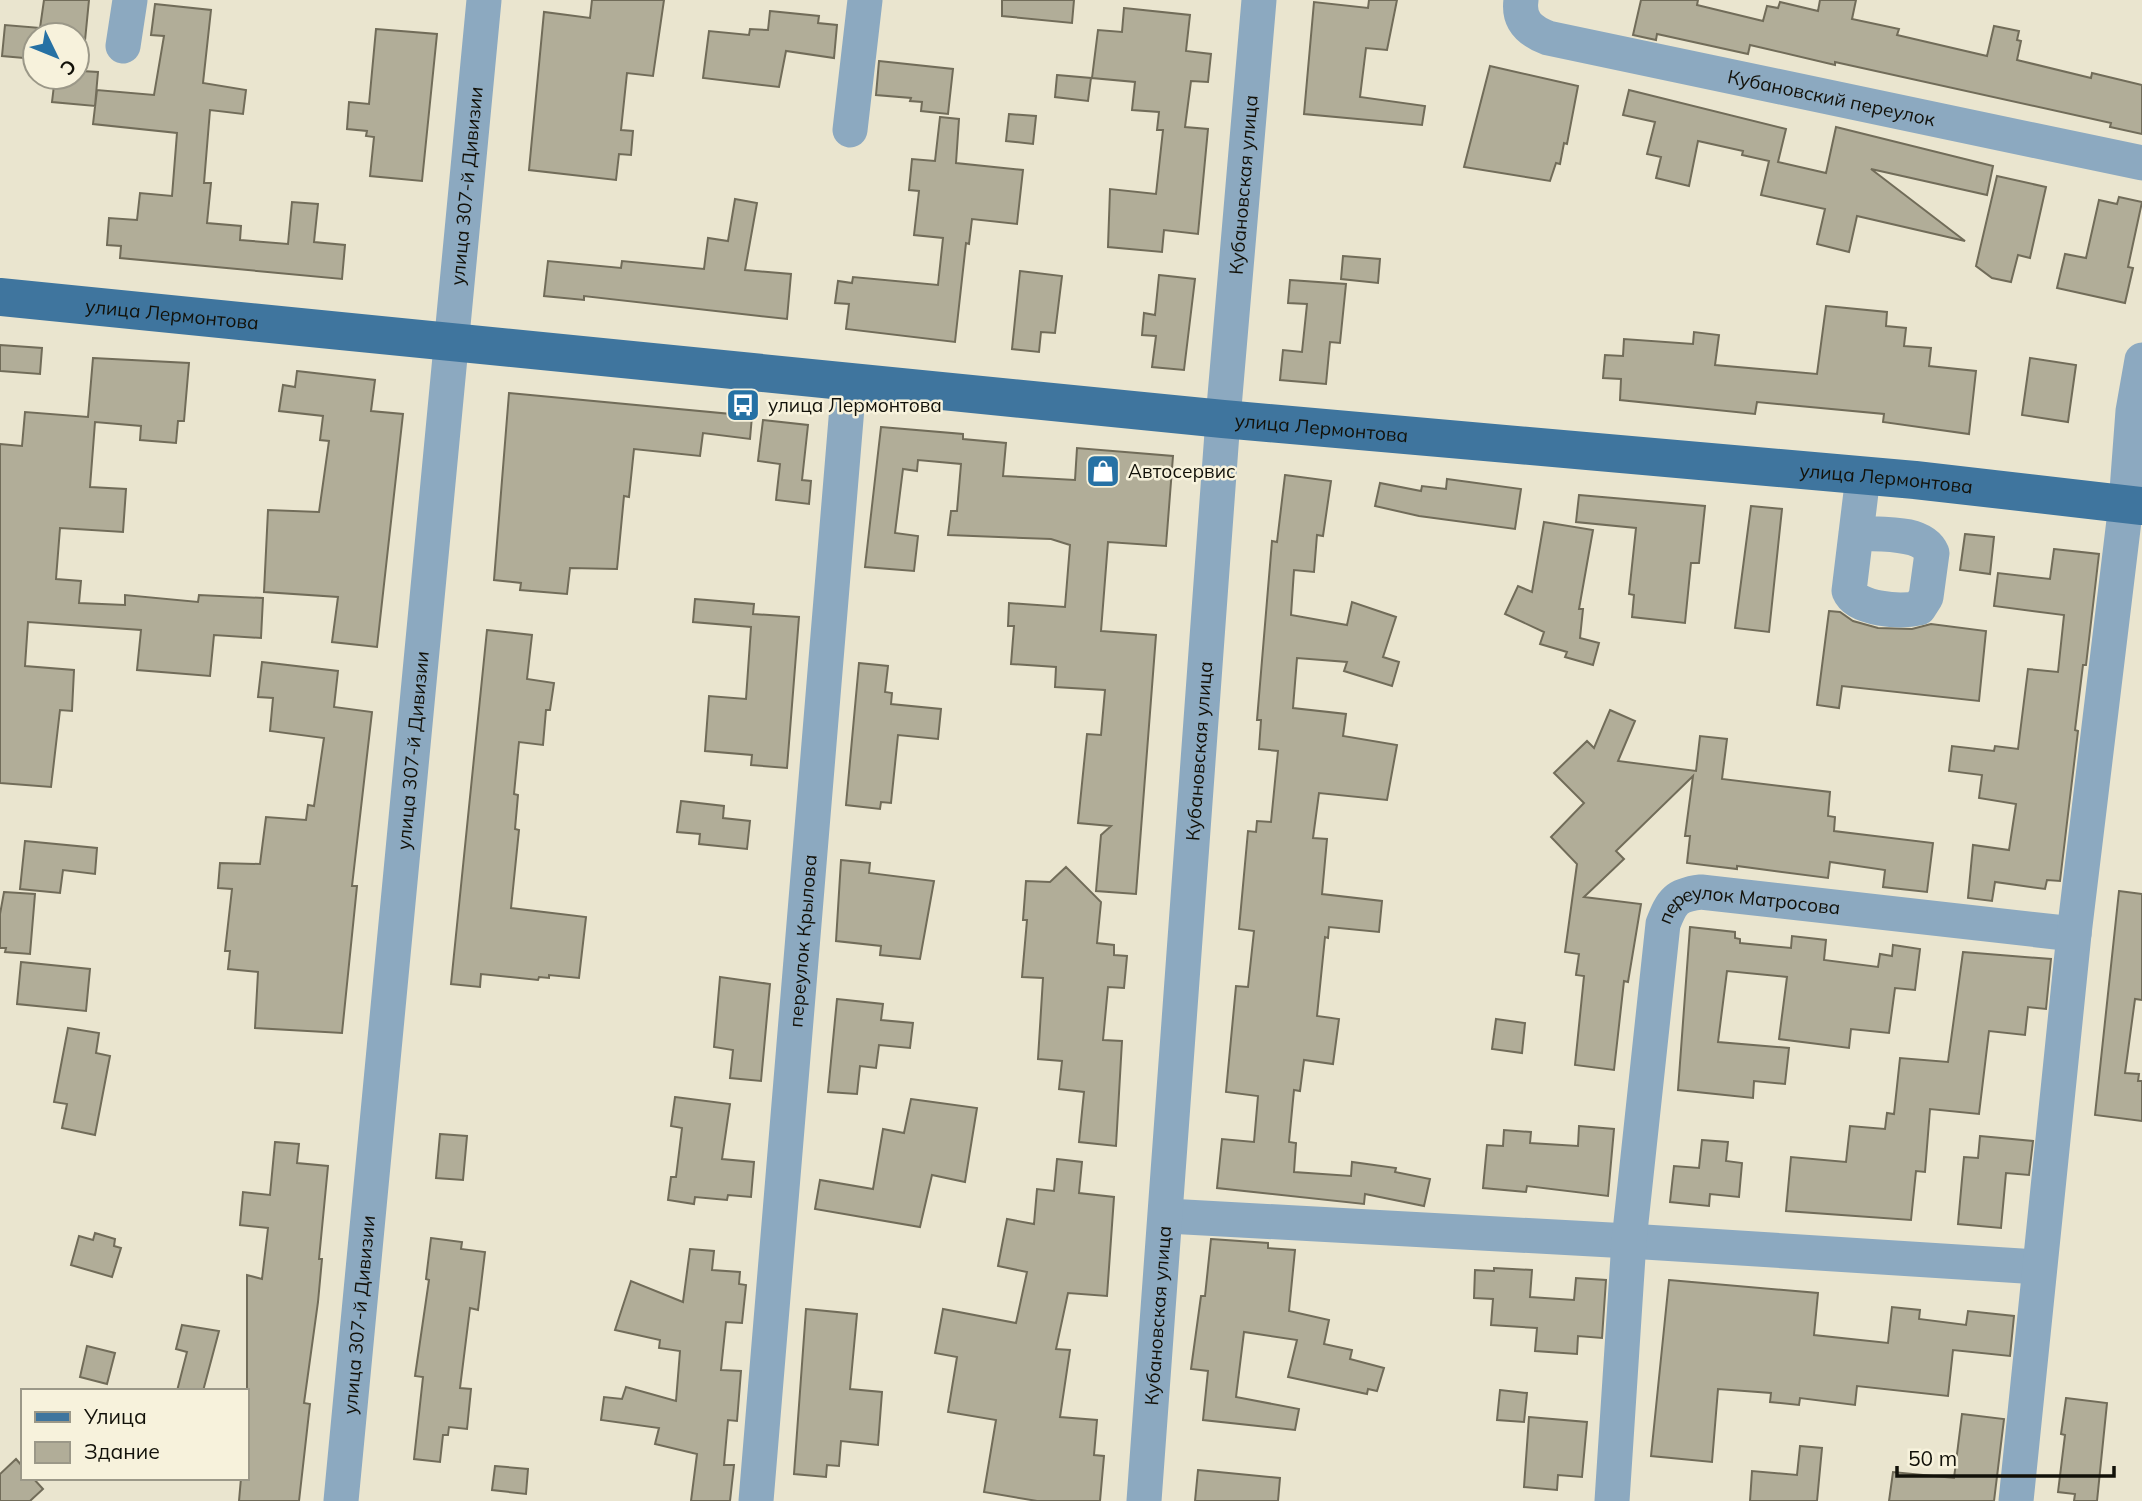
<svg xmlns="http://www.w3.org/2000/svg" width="2142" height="1501" viewBox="0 0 2142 1501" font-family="Mulish,sans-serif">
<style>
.building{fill:#b1ad98;stroke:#716c59;stroke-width:2}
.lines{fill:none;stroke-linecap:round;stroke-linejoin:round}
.minor{stroke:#8ca9c0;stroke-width:35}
.major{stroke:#3f759e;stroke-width:38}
.labels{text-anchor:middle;stroke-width:5;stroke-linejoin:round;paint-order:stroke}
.street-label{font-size:19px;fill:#121109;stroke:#f7f2dc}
.poi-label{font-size:19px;fill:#121109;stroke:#f7f2dc;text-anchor:start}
</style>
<rect width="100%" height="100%" fill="#eae5cf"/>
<!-- building -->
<path class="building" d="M 44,0 L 89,0 L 82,71 L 98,72 L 95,106 L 52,102 L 55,77 L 77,77 L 77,35 L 35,35 L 35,59 L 2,56 L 5,25 L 40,28 Z
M 592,0 L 664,0 L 653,76 L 627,73 L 621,130 L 633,131 L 631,155 L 619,154 L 616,180 L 529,170 L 544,12 L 590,18 Z
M 1002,0 L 1074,0 L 1072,23 L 1002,16 Z
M 1369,0 L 1397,0 L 1387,50 L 1366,48 L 1360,97 L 1425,106 L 1422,125 L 1304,114 L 1314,2 L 1368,8 Z
M 1641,0 L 1698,0 L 1697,5 L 1763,21 L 1767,6 L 1778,8 L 1780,2 L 1818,11 L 1820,0 L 1856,0 L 1852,19 L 1899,29 L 1897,35 L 1987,56 L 1994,26 L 2019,31 L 2017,40 L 2021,41 L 2017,60 L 2091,78 L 2092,73 L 2142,85 L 2142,134 L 2110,127 L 2111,123 L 1835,62 L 1835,65 L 1750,45 L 1748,54 L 1657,34 L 1656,40 L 1633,35 Z
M 155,4 L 211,10 L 203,83 L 246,90 L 243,114 L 210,110 L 204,183 L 211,183 L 207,223 L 241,226 L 240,240 L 288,244 L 292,202 L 318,204 L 314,242 L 345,245 L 342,279 L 120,258 L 121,246 L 107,245 L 109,218 L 137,220 L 140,193 L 172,196 L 177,133 L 93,124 L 97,90 L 154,95 L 164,36 L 151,35 Z
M 1124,8 L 1190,15 L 1186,51 L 1211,54 L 1208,82 L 1191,81 L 1185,127 L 1208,129 L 1198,234 L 1164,230 L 1162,252 L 1108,247 L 1110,189 L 1156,194 L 1163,130 L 1157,130 L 1159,112 L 1132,110 L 1135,82 L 1092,78 L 1098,30 L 1122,32 Z
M 770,11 L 819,16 L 818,23 L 837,25 L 834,58 L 786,51 L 779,87 L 703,78 L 709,31 L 749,35 L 750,29 L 768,30 Z
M 376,29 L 437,34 L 422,181 L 370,176 L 374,137 L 366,136 L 367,131 L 347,129 L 349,102 L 369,104 Z
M 879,61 L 953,69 L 948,114 L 921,111 L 922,102 L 910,101 L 911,98 L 876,95 Z
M 1490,66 L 1578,86 L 1567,144 L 1564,143 L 1560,164 L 1556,163 L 1550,181 L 1464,167 Z
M 1057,75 L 1091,78 L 1088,101 L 1055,97 Z
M 1629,90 L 1786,129 L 1778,162 L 1826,173 L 1836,127 L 1993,166 L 1987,195 L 1871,169 L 1965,241 L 1857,216 L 1849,252 L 1817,244 L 1825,209 L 1761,195 L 1769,161 L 1742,155 L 1743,151 L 1698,141 L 1689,186 L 1656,178 L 1661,157 L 1647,154 L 1655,122 L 1623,115 Z
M 1009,114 L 1036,116 L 1033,144 L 1006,141 Z
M 940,117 L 959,119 L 956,163 L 1023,170 L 1017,224 L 972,219 L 969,244 L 966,243 L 955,342 L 846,329 L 849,304 L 835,303 L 838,281 L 852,283 L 853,277 L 938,285 L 943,238 L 914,235 L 919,191 L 909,190 L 912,159 L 935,161 Z
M 1997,176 L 2046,187 L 2030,258 L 2018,255 L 2011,282 L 1992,278 L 1976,266 Z
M 2119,197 L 2142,202 L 2128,267 L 2133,268 L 2125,303 L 2057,288 L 2065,254 L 2086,258 L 2099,200 L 2117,204 Z
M 735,199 L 757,203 L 745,270 L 791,274 L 787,319 L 584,296 L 584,300 L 544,296 L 548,261 L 621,268 L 622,261 L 704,269 L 708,238 L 728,241 Z
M 1343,256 L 1380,259 L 1378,283 L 1341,279 Z
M 1020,271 L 1062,276 L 1055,333 L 1041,332 L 1039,352 L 1012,349 Z
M 1159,275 L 1195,279 L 1184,370 L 1152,367 L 1156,336 L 1142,335 L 1144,313 L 1155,315 Z
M 1290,280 L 1346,284 L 1340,343 L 1330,342 L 1326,384 L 1280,380 L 1283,350 L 1302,352 L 1307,304 L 1288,303 Z
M 1826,306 L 1887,312 L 1886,326 L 1906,328 L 1904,346 L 1931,348 L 1929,366 L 1976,371 L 1969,434 L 1883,422 L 1884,414 L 1757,402 L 1755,414 L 1620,400 L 1621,379 L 1603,378 L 1605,355 L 1623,356 L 1624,339 L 1693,344 L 1694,332 L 1719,335 L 1715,365 L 1817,374 Z
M 0,345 L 42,348 L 40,374 L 0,371 Z
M 93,358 L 189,363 L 184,421 L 178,421 L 176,443 L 140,440 L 141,426 L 95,422 L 90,487 L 126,489 L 123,532 L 60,528 L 56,579 L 81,581 L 79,603 L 125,605 L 125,595 L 198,602 L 199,595 L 263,598 L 261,638 L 214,635 L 210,676 L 137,670 L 141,630 L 28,622 L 25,666 L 74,670 L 72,711 L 60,710 L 51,787 L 0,783 L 0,444 L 22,446 L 25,412 L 88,417 Z
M 2030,358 L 2076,365 L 2068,422 L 2022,415 Z
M 297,371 L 375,380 L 371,411 L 403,414 L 377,647 L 332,642 L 338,597 L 264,592 L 268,510 L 319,512 L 329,441 L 320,440 L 323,416 L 279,411 L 283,385 L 295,387 Z
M 509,393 L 752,416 L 750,439 L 703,433 L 700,456 L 634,449 L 629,497 L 624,496 L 617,569 L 570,568 L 567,594 L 520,590 L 521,583 L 494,580 Z
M 763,420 L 808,425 L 802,480 L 811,481 L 809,504 L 776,500 L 780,464 L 758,461 Z
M 881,427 L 963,434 L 963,439 L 1006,443 L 1003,476 L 1075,480 L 1077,448 L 1173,456 L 1166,546 L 1108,542 L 1101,631 L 1156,635 L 1136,894 L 1096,891 L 1101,835 L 1111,826 L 1078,823 L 1087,734 L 1101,735 L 1105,690 L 1055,687 L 1056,667 L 1011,664 L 1014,626 L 1008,626 L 1009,603 L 1065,607 L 1070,545 L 1051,539 L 948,535 L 951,511 L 957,511 L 961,464 L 918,460 L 917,471 L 903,469 L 895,533 L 918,536 L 914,571 L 865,567 Z
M 1285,475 L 1331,481 L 1323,536 L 1317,535 L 1314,572 L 1294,570 L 1291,615 L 1347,625 L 1352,602 L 1396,617 L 1383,657 L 1399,662 L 1392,686 L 1344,671 L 1347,662 L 1297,658 L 1293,708 L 1346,714 L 1343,736 L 1397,745 L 1387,800 L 1319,793 L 1313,838 L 1327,839 L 1322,894 L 1382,901 L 1379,932 L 1329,927 L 1328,938 L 1325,937 L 1317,1016 L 1339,1019 L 1333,1064 L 1304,1060 L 1300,1091 L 1294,1090 L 1289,1142 L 1296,1143 L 1294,1172 L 1351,1176 L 1352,1162 L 1396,1168 L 1395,1172 L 1430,1179 L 1424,1206 L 1365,1194 L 1364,1204 L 1217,1188 L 1222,1139 L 1254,1142 L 1258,1096 L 1226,1092 L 1236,986 L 1248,987 L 1254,931 L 1239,929 L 1248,831 L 1256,832 L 1257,821 L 1271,822 L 1278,751 L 1259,749 L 1261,720 L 1257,720 L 1272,541 L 1277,542 Z
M 1447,479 L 1521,489 L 1515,529 L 1419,516 L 1375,506 L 1380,483 L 1421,491 L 1422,486 L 1446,489 Z
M 1579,495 L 1705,506 L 1699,563 L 1691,563 L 1685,623 L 1632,617 L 1634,595 L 1629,594 L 1636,528 L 1576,522 Z
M 1751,506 L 1782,509 L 1769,632 L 1735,628 Z
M 1544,522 L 1593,530 L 1579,609 L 1583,609 L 1580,638 L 1599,643 L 1593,665 L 1565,657 L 1567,652 L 1540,644 L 1544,632 L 1505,614 L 1518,586 L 1532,592 Z
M 1965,534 L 1994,537 L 1990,574 L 1960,570 Z
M 2054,549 L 2099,554 L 2086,665 L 2083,665 L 2075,730 L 2078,731 L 2060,881 L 2047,880 L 2045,889 L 1995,882 L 1992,901 L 1968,898 L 1973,845 L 2009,850 L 2016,804 L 1979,798 L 1982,775 L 1949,771 L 1952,746 L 1994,751 L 1995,746 L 2018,749 L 2028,669 L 2058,672 L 2064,615 L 1994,606 L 1998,573 L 2050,579 Z
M 695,599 L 754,604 L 753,614 L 799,617 L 787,768 L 751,765 L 752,755 L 705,751 L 709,696 L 746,699 L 751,627 L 693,622 Z
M 1829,611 L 1840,612 L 1853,621 L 1878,628 L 1912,629 L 1931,624 L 1986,631 L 1979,701 L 1842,686 L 1839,708 L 1817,705 Z
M 487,630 L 532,635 L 527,679 L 554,683 L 550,710 L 546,710 L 543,745 L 519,742 L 514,794 L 518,795 L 515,829 L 519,830 L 511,908 L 586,917 L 579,978 L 549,975 L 549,978 L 539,977 L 538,980 L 481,974 L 480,987 L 451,984 Z
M 262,662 L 338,671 L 334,707 L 372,712 L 352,886 L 357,886 L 342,1033 L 255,1028 L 258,972 L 228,969 L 230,951 L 225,951 L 232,889 L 218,888 L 220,863 L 260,864 L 266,817 L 306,820 L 308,805 L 314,806 L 324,738 L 270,731 L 273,698 L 258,697 Z
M 859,663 L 888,666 L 885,692 L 892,693 L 891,704 L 941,709 L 938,739 L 898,735 L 891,803 L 881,802 L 880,809 L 846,805 Z
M 1610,710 L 1635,721 L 1618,761 L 1696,771 L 1700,736 L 1727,739 L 1722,779 L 1830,792 L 1828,816 L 1835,817 L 1834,831 L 1933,843 L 1927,892 L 1883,887 L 1885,870 L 1830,862 L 1828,878 L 1737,866 L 1737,869 L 1687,863 L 1690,836 L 1685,836 L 1693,776 L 1616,851 L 1624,859 L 1584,897 L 1641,904 L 1628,982 L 1624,981 L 1614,1070 L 1575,1065 L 1584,976 L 1576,975 L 1579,954 L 1565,952 L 1577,864 L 1551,837 L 1584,803 L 1554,773 L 1587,741 L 1594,748 Z
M 681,801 L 724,806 L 723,818 L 750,821 L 747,849 L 699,844 L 700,834 L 677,832 Z
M 25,841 L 97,848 L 95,874 L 63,870 L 60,893 L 20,889 Z
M 841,860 L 870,863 L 869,873 L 934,881 L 920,959 L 880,955 L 881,946 L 836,941 Z
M 1066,867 L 1101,902 L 1097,943 L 1114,945 L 1114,955 L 1127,956 L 1124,988 L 1108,987 L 1103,1040 L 1122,1041 L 1116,1146 L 1079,1142 L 1084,1092 L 1059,1089 L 1062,1061 L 1038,1059 L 1043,978 L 1022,977 L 1027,920 L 1023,920 L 1026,881 L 1050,882 Z
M 2119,891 L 2142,894 L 2142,1000 L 2135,999 L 2125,1073 L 2139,1074 L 2138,1081 L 2142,1081 L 2142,1121 L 2095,1115 Z
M 4,892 L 35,894 L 30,954 L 5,952 L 6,948 L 0,948 L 0,914 Z
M 1690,927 L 1735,932 L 1735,938 L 1740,939 L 1740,943 L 1791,948 L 1792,936 L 1826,940 L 1824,960 L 1878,967 L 1880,954 L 1892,956 L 1893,945 L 1920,949 L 1915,990 L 1895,988 L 1889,1033 L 1851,1029 L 1849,1048 L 1779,1039 L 1787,977 L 1727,971 L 1718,1042 L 1789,1048 L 1785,1084 L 1754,1081 L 1753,1098 L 1678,1090 Z
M 1963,952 L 2051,959 L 2046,1009 L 2028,1007 L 2025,1035 L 1989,1031 L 1979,1114 L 1930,1109 L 1925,1172 L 1916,1171 L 1911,1220 L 1786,1211 L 1791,1157 L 1846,1162 L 1850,1126 L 1885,1129 L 1887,1113 L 1894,1114 L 1900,1058 L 1948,1062 Z
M 21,962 L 90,969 L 86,1011 L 17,1004 Z
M 720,977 L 770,984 L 761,1081 L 730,1078 L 733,1050 L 714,1047 Z
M 837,999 L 883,1004 L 881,1020 L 913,1023 L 910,1048 L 879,1045 L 876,1068 L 860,1066 L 857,1094 L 828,1092 Z
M 1496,1019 L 1525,1023 L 1522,1053 L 1492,1049 Z
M 68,1028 L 99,1033 L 96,1053 L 110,1056 L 95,1135 L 62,1128 L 67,1104 L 54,1102 Z
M 675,1097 L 730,1104 L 722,1159 L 754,1162 L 751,1197 L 728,1195 L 727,1200 L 695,1197 L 694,1204 L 668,1200 L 671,1177 L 676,1177 L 682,1128 L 671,1126 Z
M 911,1099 L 977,1108 L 965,1182 L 932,1175 L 920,1227 L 815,1209 L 820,1180 L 873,1189 L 883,1129 L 904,1133 Z
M 1579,1126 L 1614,1129 L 1608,1196 L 1527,1186 L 1526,1192 L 1483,1188 L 1487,1145 L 1503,1146 L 1504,1130 L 1531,1132 L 1530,1143 L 1578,1146 Z
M 440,1134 L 467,1136 L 463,1180 L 436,1178 Z
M 1980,1136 L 2033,1141 L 2029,1175 L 2006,1173 L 2001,1228 L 1958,1224 L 1964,1157 L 1978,1158 Z
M 1702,1140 L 1728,1142 L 1726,1161 L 1742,1163 L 1739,1197 L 1710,1194 L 1709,1206 L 1670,1202 L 1674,1166 L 1699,1168 Z
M 275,1142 L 299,1144 L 297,1163 L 328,1166 L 319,1259 L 322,1259 L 318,1302 L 304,1403 L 310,1404 L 299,1501 L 239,1501 L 241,1478 L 247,1478 L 247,1275 L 262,1279 L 268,1228 L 240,1225 L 243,1192 L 270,1195 Z
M 1057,1159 L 1082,1162 L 1079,1193 L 1114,1197 L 1107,1296 L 1068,1293 L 1056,1349 L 1070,1350 L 1060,1417 L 1097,1420 L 1094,1455 L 1104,1456 L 1100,1501 L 1037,1501 L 984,1492 L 996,1420 L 948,1412 L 957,1357 L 935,1353 L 943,1309 L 1016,1323 L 1027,1272 L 998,1266 L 1007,1219 L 1034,1224 L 1037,1189 L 1054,1191 Z
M 95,1233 L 115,1239 L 114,1246 L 121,1248 L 112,1277 L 71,1265 L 79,1236 L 93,1240 Z
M 431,1238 L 462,1242 L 461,1249 L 485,1252 L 478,1310 L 470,1308 L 460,1388 L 471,1389 L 467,1429 L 449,1427 L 448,1435 L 443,1435 L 440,1462 L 414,1459 L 423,1377 L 415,1376 L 429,1280 L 426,1279 Z
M 1211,1239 L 1268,1243 L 1268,1248 L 1295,1250 L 1289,1311 L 1329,1320 L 1324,1344 L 1352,1350 L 1350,1359 L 1384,1368 L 1377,1391 L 1368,1389 L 1367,1394 L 1288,1377 L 1297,1340 L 1244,1332 L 1236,1397 L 1299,1409 L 1295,1430 L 1203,1420 L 1208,1371 L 1191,1369 L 1201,1296 L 1205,1296 Z
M 690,1249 L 714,1251 L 712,1270 L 740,1272 L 739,1284 L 746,1285 L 742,1323 L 726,1322 L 721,1370 L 741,1371 L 737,1421 L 728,1420 L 724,1465 L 734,1465 L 730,1501 L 691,1501 L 697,1454 L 655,1444 L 659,1428 L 601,1420 L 604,1397 L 622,1399 L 626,1387 L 676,1401 L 680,1351 L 659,1348 L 660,1340 L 615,1330 L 631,1281 L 683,1302 Z
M 1494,1268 L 1532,1270 L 1530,1297 L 1574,1300 L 1576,1278 L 1606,1280 L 1602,1338 L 1578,1336 L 1577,1354 L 1535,1351 L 1537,1328 L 1491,1325 L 1493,1299 L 1474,1298 L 1475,1270 L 1494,1271 Z
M 1669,1280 L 1818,1293 L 1814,1335 L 1888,1343 L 1892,1307 L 1920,1310 L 1919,1319 L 1966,1325 L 1968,1311 L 2014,1316 L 2010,1356 L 1953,1350 L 1948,1396 L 1857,1386 L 1855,1405 L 1800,1398 L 1799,1405 L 1770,1402 L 1771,1393 L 1718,1389 L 1712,1462 L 1651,1456 Z
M 806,1309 L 857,1314 L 850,1389 L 882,1392 L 878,1445 L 841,1441 L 839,1466 L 827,1465 L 826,1477 L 794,1474 Z
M 182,1325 L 219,1331 L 203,1391 L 177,1391 L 187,1352 L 176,1349 Z
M 87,1346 L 115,1353 L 107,1384 L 80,1377 Z
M 1500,1390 L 1527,1393 L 1524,1422 L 1497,1420 Z
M 2066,1398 L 2107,1403 L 2097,1501 L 2074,1501 L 2075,1494 L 2058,1492 L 2065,1435 L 2061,1434 Z
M 1962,1414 L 2004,1419 L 1994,1501 L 1889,1501 L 1893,1472 L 1954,1478 Z
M 1529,1417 L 1587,1422 L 1582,1477 L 1558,1475 L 1557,1490 L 1524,1487 Z
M 1800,1446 L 1822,1448 L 1817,1501 L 1750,1501 L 1752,1471 L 1797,1475 Z
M 16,1459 L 23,1467 L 23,1478 L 33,1478 L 43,1489 L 30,1501 L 0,1501 L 0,1474 Z
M 495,1466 L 528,1469 L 526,1494 L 492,1490 Z
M 1198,1470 L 1280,1478 L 1278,1501 L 1195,1501 Z"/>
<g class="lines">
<!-- minor -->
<g class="minor">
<path id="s1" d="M 1521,0 C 1518,21 1530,31 1548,38 L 2142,163"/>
<path d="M 123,46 L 130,0"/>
<path d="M 850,130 L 865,0"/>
<path d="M 1856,533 C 1879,535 1922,530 1932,553 L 1926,597 L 1919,608 C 1901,612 1857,610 1849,591 L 1863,476"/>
<path d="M 1167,1216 L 1629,1241 L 2039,1267"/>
<path id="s2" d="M 341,1501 L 484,0"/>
<path id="s3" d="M 756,1501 L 849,383"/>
<path id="s4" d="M 1144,1501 L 1223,419 L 1259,0"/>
<path id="s5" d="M 1612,1501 L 1629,1241 L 1663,924 C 1672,901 1676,895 1701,892 L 2074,934"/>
<path d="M 2016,1501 L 2074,934 L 2126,504 L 2133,411 L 2142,360"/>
</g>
<!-- major -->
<path class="major" id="s6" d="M 0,297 L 1223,419 L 1915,480 L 2142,506"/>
</g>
<!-- icons -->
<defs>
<g id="bus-square" transform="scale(1.75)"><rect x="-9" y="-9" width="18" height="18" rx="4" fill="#2671a4" stroke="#f7f2dc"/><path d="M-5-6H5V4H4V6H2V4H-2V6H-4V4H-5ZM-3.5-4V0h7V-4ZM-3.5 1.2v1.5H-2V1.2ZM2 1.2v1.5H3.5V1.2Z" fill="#fff"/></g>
<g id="shop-square" transform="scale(1.75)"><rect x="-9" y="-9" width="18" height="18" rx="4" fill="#2671a4" stroke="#f7f2dc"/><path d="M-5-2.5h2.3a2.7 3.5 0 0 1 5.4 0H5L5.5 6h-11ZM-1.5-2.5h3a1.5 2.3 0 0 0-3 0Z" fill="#fff"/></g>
</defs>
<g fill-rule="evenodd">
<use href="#bus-square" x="743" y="405"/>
<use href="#shop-square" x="1103" y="471"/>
</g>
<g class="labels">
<!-- street labels -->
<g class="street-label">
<text dy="7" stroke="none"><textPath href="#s1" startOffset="341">Кубановский переулок</textPath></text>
<text dy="7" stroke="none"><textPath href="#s4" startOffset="1320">Кубановская улица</textPath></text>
<text dy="7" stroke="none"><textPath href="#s2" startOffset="1321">улица 307-й Дивизии</textPath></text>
<text dy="7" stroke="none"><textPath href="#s6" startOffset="173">улица Лермонтова</textPath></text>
<text dy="7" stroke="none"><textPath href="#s6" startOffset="1328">улица Лермонтова</textPath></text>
<text dy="7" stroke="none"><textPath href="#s6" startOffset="1895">улица Лермонтова</textPath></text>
<text dy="7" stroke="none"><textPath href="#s2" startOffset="754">улица 307-й Дивизии</textPath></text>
<text dy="7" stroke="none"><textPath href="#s4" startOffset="752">Кубановская улица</textPath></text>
<text dy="7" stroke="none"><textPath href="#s5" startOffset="677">переулок Матросова</textPath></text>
<text dy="7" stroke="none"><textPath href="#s3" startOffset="562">переулок Крылова</textPath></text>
<text dy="7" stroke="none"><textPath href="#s2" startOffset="187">улица 307-й Дивизии</textPath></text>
<text dy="7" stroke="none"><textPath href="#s4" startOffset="186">Кубановская улица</textPath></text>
</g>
<!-- poi labels -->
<g class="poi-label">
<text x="768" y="412">улица Лермонтова</text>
<text x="1128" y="478">Автосервис</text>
</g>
</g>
<!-- legend -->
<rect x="21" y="1389" width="228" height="91" fill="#f7f2dc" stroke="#9b9888" stroke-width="2"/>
<rect x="35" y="1412" width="35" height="10" fill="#3f759e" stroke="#9b9888" stroke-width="2"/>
<text x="84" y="1424" font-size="21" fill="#121109">Улица</text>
<rect x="35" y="1442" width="35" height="21" fill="#b1ad98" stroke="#9b9888" stroke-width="2"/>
<text x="84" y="1459" font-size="21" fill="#121109">Здание</text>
<!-- north arrow -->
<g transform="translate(56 56) rotate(133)"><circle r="33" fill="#f7f2dc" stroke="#9b9888" stroke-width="2"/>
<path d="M0-5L12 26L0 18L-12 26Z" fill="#2671a4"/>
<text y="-10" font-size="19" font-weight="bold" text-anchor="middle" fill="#121109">С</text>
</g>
<!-- scale -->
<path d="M1897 1466v10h217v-10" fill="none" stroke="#121109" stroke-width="3.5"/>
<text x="1908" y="1466" font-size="21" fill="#121109" stroke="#f7f2dc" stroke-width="5" paint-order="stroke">50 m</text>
</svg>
